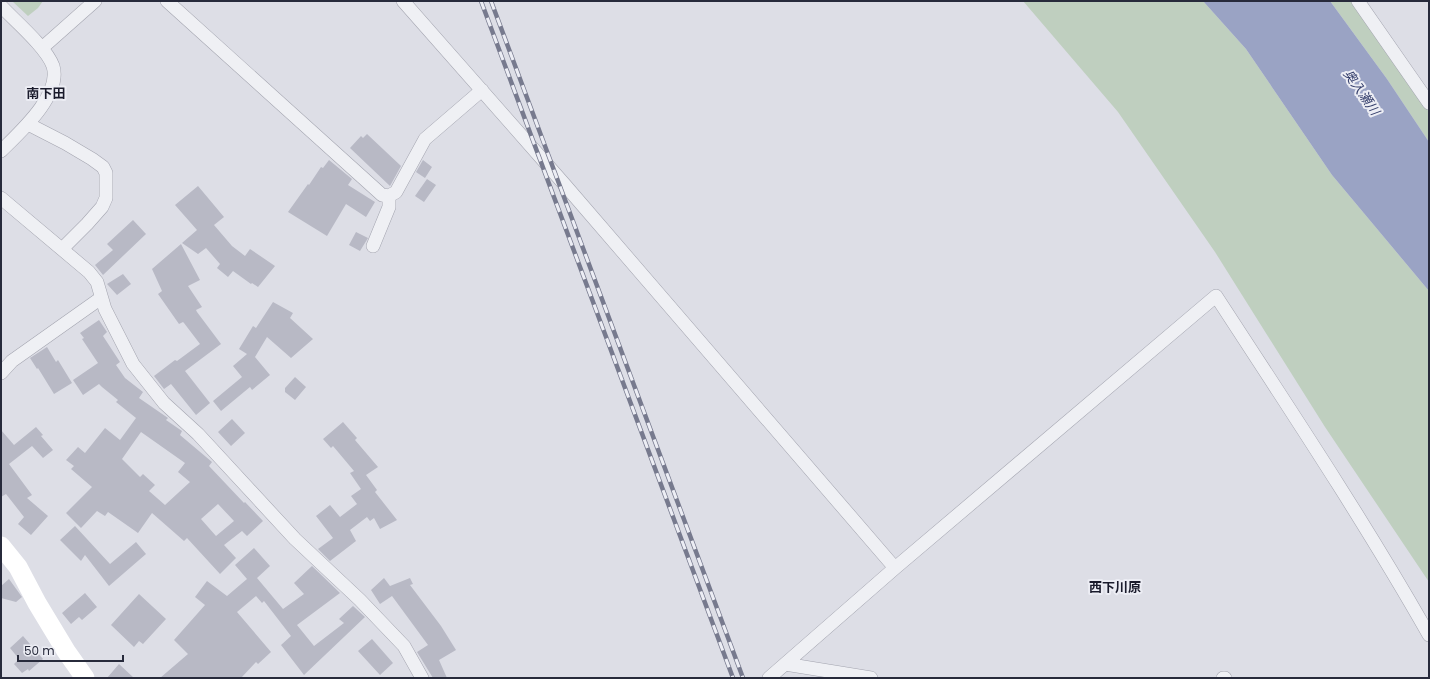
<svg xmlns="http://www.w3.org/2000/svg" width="1430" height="679" viewBox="0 0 1430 679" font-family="Poppins,'Noto Sans JP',sans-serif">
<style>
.green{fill:#bfcfbf}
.water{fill:#9aa3c4}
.building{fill:#b8b9c5;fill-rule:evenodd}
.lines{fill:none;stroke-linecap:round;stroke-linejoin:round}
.street-casing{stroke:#a3a4af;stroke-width:14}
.street{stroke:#eff0f4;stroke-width:13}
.secondary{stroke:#fff;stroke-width:19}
.rail-casing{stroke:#777a8e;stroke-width:4.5}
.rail{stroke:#ecedf4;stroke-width:3;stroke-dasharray:9;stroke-linecap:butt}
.labels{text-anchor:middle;stroke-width:4;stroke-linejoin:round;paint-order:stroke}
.water-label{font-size:13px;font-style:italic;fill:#353f6c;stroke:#ecedf4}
.neighbourhood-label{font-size:13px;font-weight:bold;fill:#1a1b2c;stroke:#ecedf4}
</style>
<rect width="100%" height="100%" fill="#dddee6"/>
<!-- green -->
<path class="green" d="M 12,1 L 43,1 L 38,8 L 28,16 Z
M 1023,1 L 1203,1 L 1246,49 L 1332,175 L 1429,291 L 1429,582 L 1325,427 L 1215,252 L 1118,112 Z
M 1330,1 L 1352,1 L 1429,112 L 1429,142 L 1387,79 Z"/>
<!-- water -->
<path class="water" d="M 1203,1 L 1330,1 L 1387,79 L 1429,142 L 1429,291 L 1332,175 L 1246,49 Z"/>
<!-- building -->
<path class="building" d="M 367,134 L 401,166 L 390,186 L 350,148 L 361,136 L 363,138 Z
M 329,160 L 352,179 L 348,185 L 375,202 L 366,217 L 346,204 L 327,236 L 288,212 L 308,184 L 309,185 L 321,167 L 323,168 Z
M 423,160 L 432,167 L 425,178 L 416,172 Z
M 427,179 L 436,185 L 424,202 L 415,196 Z
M 198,186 L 224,217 L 214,225 L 232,246 L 245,256 L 250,249 L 275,266 L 258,287 L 252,283 L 251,284 L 233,271 L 228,277 L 217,268 L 220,264 L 206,248 L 198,254 L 182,243 L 197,230 L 175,205 Z
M 133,220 L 146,234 L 103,275 L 95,265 L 113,250 L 107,244 Z
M 356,232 L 368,238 L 360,251 L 349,245 Z
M 181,244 L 200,280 L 188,286 L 202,307 L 196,310 L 197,312 L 221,344 L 185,371 L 210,403 L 196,415 L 171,384 L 164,389 L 154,376 L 175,360 L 177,361 L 200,344 L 184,323 L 183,322 L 179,324 L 158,294 L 162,291 L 152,269 Z
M 123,274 L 131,284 L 117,295 L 107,284 Z
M 273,302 L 293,313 L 290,318 L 313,339 L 291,358 L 267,337 L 255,357 L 270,375 L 252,390 L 250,387 L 221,411 L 213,401 L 242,377 L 233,366 L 247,354 L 239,349 L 253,326 L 256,328 Z
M 99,320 L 107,332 L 103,336 L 120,362 L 116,365 L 125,378 L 143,392 L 139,398 L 168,418 L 166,420 L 182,431 L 180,435 L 212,462 L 209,466 L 244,503 L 245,502 L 263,521 L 247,536 L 242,531 L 224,545 L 236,558 L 220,574 L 187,538 L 184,541 L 152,513 L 138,533 L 108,512 L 105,516 L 97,511 L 81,528 L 66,513 L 92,487 L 71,469 L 74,466 L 66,460 L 78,447 L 85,453 L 105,428 L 120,440 L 136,418 L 116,402 L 118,400 L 102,387 L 99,384 L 83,395 L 73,380 L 98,363 L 82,339 L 84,338 L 80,333 ZM 141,432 L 185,463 L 178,472 L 190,482 L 165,505 L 149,491 L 155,485 L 143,474 L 140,477 L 122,459 ZM 218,504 L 234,521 L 216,536 L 201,519 Z
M 47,347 L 56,362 L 58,360 L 72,383 L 54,394 L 38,368 L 37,369 L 30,358 Z
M 295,377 L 306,387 L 295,400 L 285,392 L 285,388 Z
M 232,419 L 245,433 L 231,446 L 218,432 Z
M 343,422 L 357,438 L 355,440 L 378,467 L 366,475 L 377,490 L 375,492 L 397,520 L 380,529 L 374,518 L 370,521 L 367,517 L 350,530 L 356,541 L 330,561 L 318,549 L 333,538 L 316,516 L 330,505 L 340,517 L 357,504 L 351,496 L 361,489 L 350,473 L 354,471 L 333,446 L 331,448 L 323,439 Z
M 36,427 L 43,435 L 41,436 L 53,450 L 43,458 L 32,446 L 9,464 L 32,495 L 27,498 L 48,516 L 31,535 L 18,524 L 24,517 L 6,494 L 1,497 L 1,430 L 14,445 Z
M 75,526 L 110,564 L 136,542 L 146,554 L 109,586 L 85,555 L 81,561 L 60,540 Z
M 254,548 L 270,566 L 257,578 L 283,609 L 304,594 L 294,583 L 312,566 L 340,593 L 297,625 L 314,646 L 344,623 L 339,619 L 353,606 L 365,617 L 304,675 L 281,645 L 291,636 L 264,601 L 262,603 L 256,596 L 237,612 L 271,652 L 258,664 L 256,662 L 241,678 L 160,678 L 188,654 L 174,640 L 205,605 L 195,597 L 207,581 L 227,596 L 247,579 L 235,565 Z
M 384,578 L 390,586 L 410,578 L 413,584 L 410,585 L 441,626 L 456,650 L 439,660 L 447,678 L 433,678 L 417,652 L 428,645 L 392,596 L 380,604 L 371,590 Z
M 9,579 L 22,597 L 16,602 L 1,598 L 1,586 Z
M 85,593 L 97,607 L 82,620 L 79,617 L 71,624 L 62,613 Z
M 139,594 L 166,619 L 143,644 L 139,641 L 134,647 L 111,625 Z
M 23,636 L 43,659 L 29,671 L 28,669 L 22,673 L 14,664 L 19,659 L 10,648 Z
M 372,639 L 393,663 L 380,675 L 358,651 Z
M 119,664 L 134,678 L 107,678 Z"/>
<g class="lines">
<!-- street casing -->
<g class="street-casing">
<path id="street" d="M 167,1 L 382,195 L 389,196 L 396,192 L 425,139 L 482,90
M 403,1 L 565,185 L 895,568
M 1358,1 L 1429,103
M 1,6 C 15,21 46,47 53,66 C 62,95 19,133 1,151
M 42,48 L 95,1
M 28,124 L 65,143 L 92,159 L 103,167 L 106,173 L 106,198 L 102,207 L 87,224 L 62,249
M 1,198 L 89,272 L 97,282 L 105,309 L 133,364 L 164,403 L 198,434 L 295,539 L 360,600 L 404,646 L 422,678
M 373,246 L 389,207 L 389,196
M 1,373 L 12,361 L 101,298
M 785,664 L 871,678
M 769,678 L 895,568 L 1216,296 C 1289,408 1363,519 1429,635
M 1223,678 L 1225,678"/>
</g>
<!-- street -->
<use href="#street" class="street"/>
<!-- secondary -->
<path class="secondary" d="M 1,546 L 18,567 L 37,603 L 66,651 L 85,678"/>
<!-- rail casing -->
<g class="rail-casing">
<path id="rail" d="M 481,1 L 733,678
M 491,1 L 743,678"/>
</g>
<!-- rail -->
<use href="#rail" class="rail"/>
</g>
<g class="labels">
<!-- water labels -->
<g class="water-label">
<text transform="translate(1362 92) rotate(55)" y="5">奥入瀬川</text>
</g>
<!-- neighbourhood labels -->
<g class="neighbourhood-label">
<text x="46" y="98">南下田</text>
<text x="1115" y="592">西下川原</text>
</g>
</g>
<!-- border -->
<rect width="1430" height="679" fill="none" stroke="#272a3b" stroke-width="4"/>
<!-- scale -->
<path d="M18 655v6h105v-6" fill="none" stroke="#272a3b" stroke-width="2"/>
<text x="24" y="655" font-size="12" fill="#272a3b" stroke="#ecedf4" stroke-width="3" paint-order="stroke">50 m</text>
</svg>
